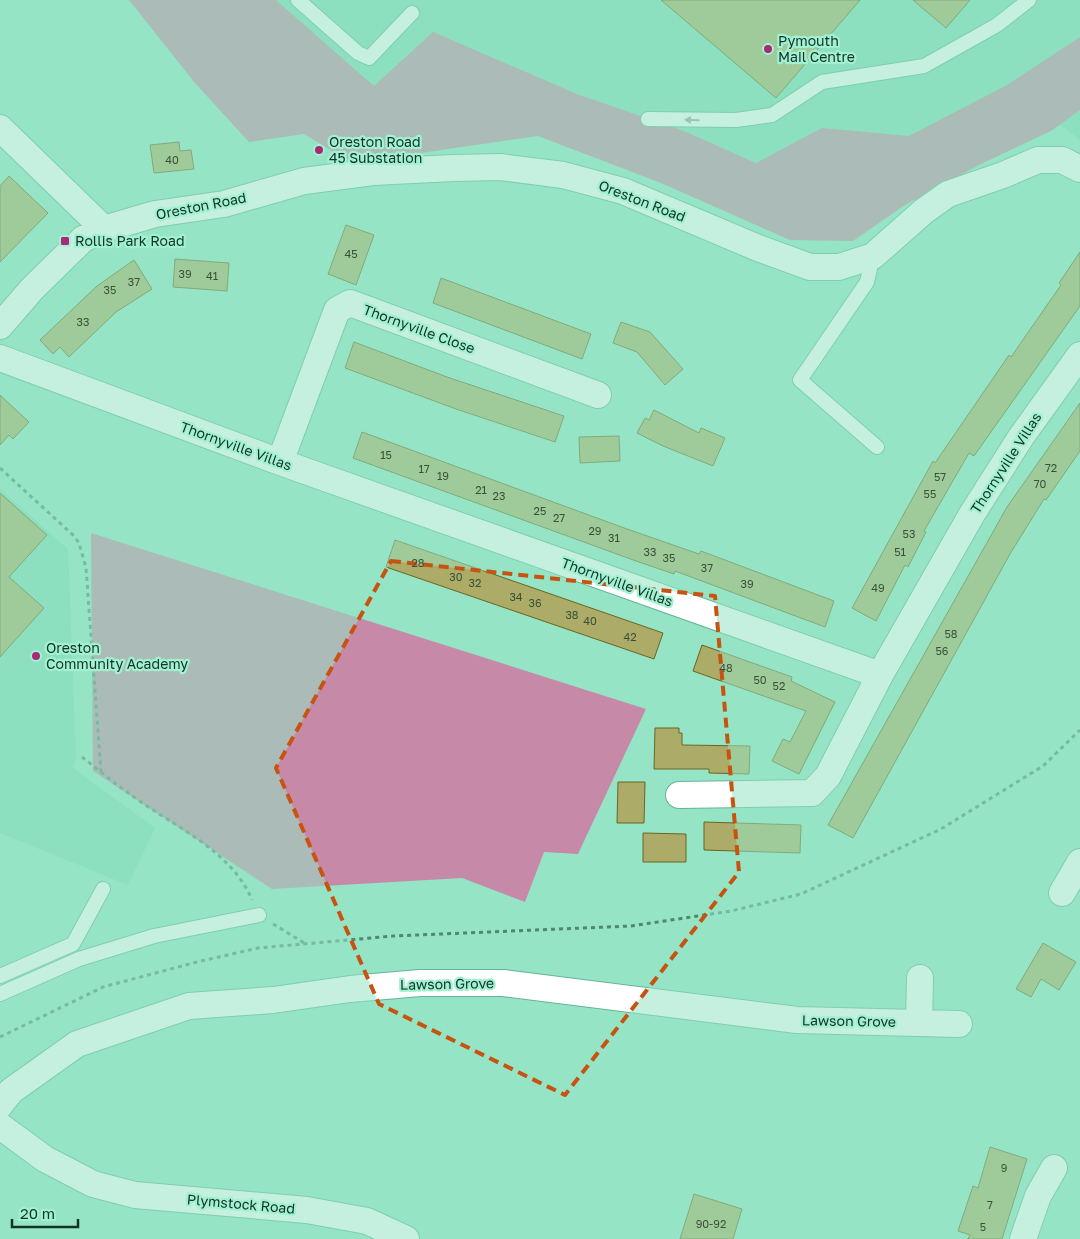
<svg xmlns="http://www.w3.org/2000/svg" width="1080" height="1239" viewBox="0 0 1080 1239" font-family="'Golos Text',sans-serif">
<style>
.built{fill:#81dab9}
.green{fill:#c689a8}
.building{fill:#acab67;stroke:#686622}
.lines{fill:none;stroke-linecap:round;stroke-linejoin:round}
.service-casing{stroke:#66b497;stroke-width:16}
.minor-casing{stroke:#66b497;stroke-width:28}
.path{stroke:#508772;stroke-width:3;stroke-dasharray:4 4;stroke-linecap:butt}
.service{stroke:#fff;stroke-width:14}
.minor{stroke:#fff;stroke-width:26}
.oneway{fill:#94a39e}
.marked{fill:none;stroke:#c85310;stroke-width:4;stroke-dasharray:10 6;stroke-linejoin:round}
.poi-dot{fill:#a92978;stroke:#a2f1d2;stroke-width:2}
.labels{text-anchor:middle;stroke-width:4.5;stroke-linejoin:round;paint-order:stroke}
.number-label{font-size:11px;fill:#385137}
.poi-label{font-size:14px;fill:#123327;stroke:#a2f1d2;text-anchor:start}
.street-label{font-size:14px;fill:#123327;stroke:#a2f1d2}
</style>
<rect width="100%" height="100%" fill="#95e4c5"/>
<!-- built -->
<path class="built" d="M 276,0 L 1080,0 L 1080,37 L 1007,85 L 909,137 L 822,129 L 756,163 L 684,131 L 577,94 L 374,86 Z
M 1080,110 L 1080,140 L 1060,124 Z
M 0,489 L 68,549 L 76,757 L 73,768 L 155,828 L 128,885 L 0,833 Z"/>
<!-- green -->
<path class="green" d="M 129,0 L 276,0 L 374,86 L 433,32 L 577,94 L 684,131 L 756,163 L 822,128 L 909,136 L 1007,85 L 1080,37 L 1080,110 L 1051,131 L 979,165 L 905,205 L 853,241 L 790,240 L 661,183 L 538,136 L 352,163 L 304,134 L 249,142 L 195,83 Z
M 91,533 L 646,709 L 578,854 L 544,852 L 525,902 L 462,878 L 272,889 L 93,771 Z"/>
<!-- building -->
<path class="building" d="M 661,0 L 860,0 L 776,98 Z
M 913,0 L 970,0 L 946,28 Z
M 179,142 L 180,151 L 191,150 L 194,169 L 154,173 L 150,145 Z
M 9,176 L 48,213 L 0,262 L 0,186 Z
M 346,225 L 374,235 L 356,285 L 328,274 Z
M 1080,252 L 1080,306 L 974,456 L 969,453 L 924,531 L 926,532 L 908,567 L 905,565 L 876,621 L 852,608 L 933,461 L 935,463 L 1009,355 L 1011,357 L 1061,285 L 1059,283 Z
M 175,259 L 229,263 L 227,291 L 173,287 Z
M 134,260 L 152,289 L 116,312 L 69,357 L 60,347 L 53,354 L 40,340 L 97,286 Z
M 441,278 L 591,334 L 582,359 L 433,303 Z
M 621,322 L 650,332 L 683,369 L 665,385 L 637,352 L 613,343 Z
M 354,342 L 447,377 L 564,416 L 555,442 L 456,409 L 345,368 Z
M 0,395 L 29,422 L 13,439 L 9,435 L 0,445 Z
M 1080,403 L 1080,451 L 1046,500 L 1044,499 L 1010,554 L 853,838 L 828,825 L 1007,507 Z
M 654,410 L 699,433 L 701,428 L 725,438 L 713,466 L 663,446 L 637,433 L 645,418 L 649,420 Z
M 362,432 L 627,529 L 699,554 L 701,551 L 834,601 L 825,627 L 675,571 L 674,574 L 636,561 L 353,458 Z
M 619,436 L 620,461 L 580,463 L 579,437 Z
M 0,493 L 47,535 L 9,577 L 44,608 L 0,657 Z
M 395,540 L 663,633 L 654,659 L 386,567 Z
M 702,645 L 792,677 L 791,681 L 835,702 L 799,774 L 772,761 L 783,739 L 790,742 L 806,711 L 693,671 Z
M 655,728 L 679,728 L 679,733 L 682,733 L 682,745 L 750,746 L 749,774 L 709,773 L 709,769 L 654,769 Z
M 618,782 L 645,782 L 644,823 L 617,823 Z
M 704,822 L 801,825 L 800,853 L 704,850 Z
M 643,833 L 686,834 L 686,862 L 643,862 Z
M 1043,943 L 1076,962 L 1059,990 L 1041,979 L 1031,997 L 1016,989 Z
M 990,1147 L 1027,1159 L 1002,1239 L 968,1239 L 970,1235 L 958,1231 L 973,1186 L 978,1188 Z
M 694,1194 L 742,1209 L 733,1239 L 680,1239 Z"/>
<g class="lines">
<!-- service casing -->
<g class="service-casing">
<path id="service" d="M 298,0 L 358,53 L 369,58 L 412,13
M 648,119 L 736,120 L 772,115 L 822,82 L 924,66 L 997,25 L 1029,0
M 873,256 L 867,282 L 800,380 L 877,447
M 0,976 L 73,944 L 103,889
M 0,994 L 79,959 L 154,936 L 259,915"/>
</g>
<!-- minor casing -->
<g class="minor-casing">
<path id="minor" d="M 0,128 L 104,229
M 0,326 L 32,289 L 83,239 L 104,229 L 155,214 L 224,204 L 304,181 L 373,172 L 453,168 L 500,167 L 563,175 L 623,191 L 758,248 L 810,267 L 839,267 L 873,256 L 924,211 L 948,194 L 1003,175 L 1038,160 L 1062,160 L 1080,169
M 0,358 L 280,462 L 880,675
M 280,462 L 337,310 L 350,303 L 598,395
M 679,795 L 812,793 L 828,776 L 880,675 L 972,514 L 1021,437 L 1080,355
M 1062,893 L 1080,862
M 919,1023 L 920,978
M 0,1105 L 11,1091 L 77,1044 L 189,1006 L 273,1000 L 350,989 L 420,983 L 503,983 L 797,1020 L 959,1024
M 0,1126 L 45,1159 L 93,1184 L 135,1195 L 307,1210 L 367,1221 L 406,1239
M 1023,1239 L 1038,1196 L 1054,1168"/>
</g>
<!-- path -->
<path class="path" d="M 0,468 L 74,536 L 79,543 L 86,568 L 101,772
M 82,757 C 99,770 116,785 134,797 C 175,827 232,851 252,900
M 273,924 L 306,944
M 0,1037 L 103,987 L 197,962 L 258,948 L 393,936 L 631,926 L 731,911 L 801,894 L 941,829 L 1043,766 L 1080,730"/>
<!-- service -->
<use href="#service" class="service"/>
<!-- minor -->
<use href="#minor" class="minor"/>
</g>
<!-- one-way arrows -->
<defs><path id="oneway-solid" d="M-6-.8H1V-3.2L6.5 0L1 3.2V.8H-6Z" transform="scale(1.25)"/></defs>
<use class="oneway" href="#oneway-solid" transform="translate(692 120) rotate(-179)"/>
<!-- marked area -->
<path d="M0 0H1080V1239H0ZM 391,561 L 715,596 L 739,872 L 565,1095 L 379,1004 L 276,768 Z" fill="#95e4c5" fill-opacity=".55" fill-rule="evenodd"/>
<path class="marked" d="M 391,561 L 715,596 L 739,872 L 565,1095 L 379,1004 L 276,768 Z"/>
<!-- markers -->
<g class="poi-dot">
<circle cx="768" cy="49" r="5"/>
<circle cx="319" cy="150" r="5"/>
<rect x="60" y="236" width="10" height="10" rx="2.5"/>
<circle cx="36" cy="656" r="5"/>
</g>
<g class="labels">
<!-- number labels -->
<g class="number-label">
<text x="172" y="164">40</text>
<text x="351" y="258">45</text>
<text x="185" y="278">39</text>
<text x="212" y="280">41</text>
<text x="134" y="286">37</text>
<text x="110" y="294">35</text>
<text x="83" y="326">33</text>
<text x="386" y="459">15</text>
<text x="1051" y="472">72</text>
<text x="424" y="473">17</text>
<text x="443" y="480">19</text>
<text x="940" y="481">57</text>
<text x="1040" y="488">70</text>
<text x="481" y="494">21</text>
<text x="930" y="498">55</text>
<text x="499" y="500">23</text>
<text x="540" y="515">25</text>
<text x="559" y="522">27</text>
<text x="595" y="535">29</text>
<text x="909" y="538">53</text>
<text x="614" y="542">31</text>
<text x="650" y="556">33</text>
<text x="900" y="556">51</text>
<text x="669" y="562">35</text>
<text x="418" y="567">28</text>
<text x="707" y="572">37</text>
<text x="456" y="581">30</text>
<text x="475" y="587">32</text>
<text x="747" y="588">39</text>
<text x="878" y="592">49</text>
<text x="516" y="601">34</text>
<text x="535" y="607">36</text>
<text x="572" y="619">38</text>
<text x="590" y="625">40</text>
<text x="951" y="638">58</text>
<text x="630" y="641">42</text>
<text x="942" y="655">56</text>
<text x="726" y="672">48</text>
<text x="760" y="684">50</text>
<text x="779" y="690">52</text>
<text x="1004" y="1172">9</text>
<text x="990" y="1209">7</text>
<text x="711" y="1228">90-92</text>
<text x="983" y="1231">5</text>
</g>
<!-- poi labels -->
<g class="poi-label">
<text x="778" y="46">Pymouth<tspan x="778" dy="16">Mail Centre</tspan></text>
<text x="329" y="147">Oreston Road<tspan x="329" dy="16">45 Substation</tspan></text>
<text x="75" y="246">Rollis Park Road</text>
<text x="46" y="653">Oreston<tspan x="46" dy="16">Community Academy</tspan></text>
</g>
<!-- street labels -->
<g class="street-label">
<text transform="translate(642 201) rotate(21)" y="5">Oreston Road</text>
<text transform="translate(201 206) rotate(-11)" y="5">Oreston Road</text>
<text transform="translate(419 329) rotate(20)" y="5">Thornyville Close</text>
<text transform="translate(236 446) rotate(20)" y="5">Thornyville Villas</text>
<text transform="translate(1006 463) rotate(-57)" y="5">Thornyville Villas</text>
<text transform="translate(617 582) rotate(20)" y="5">Thornyville Villas</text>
<text transform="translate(447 984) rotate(-1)" y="5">Lawson Grove</text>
<text transform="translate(849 1021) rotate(1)" y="5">Lawson Grove</text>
<text transform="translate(241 1204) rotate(5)" y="5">Plymstock Road</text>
</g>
</g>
<!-- scale -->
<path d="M12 1219v8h66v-8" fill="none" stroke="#123327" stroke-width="2.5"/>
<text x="20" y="1219" font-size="15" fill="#123327" stroke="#a2f1d2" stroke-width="4" paint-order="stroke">20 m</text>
</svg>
